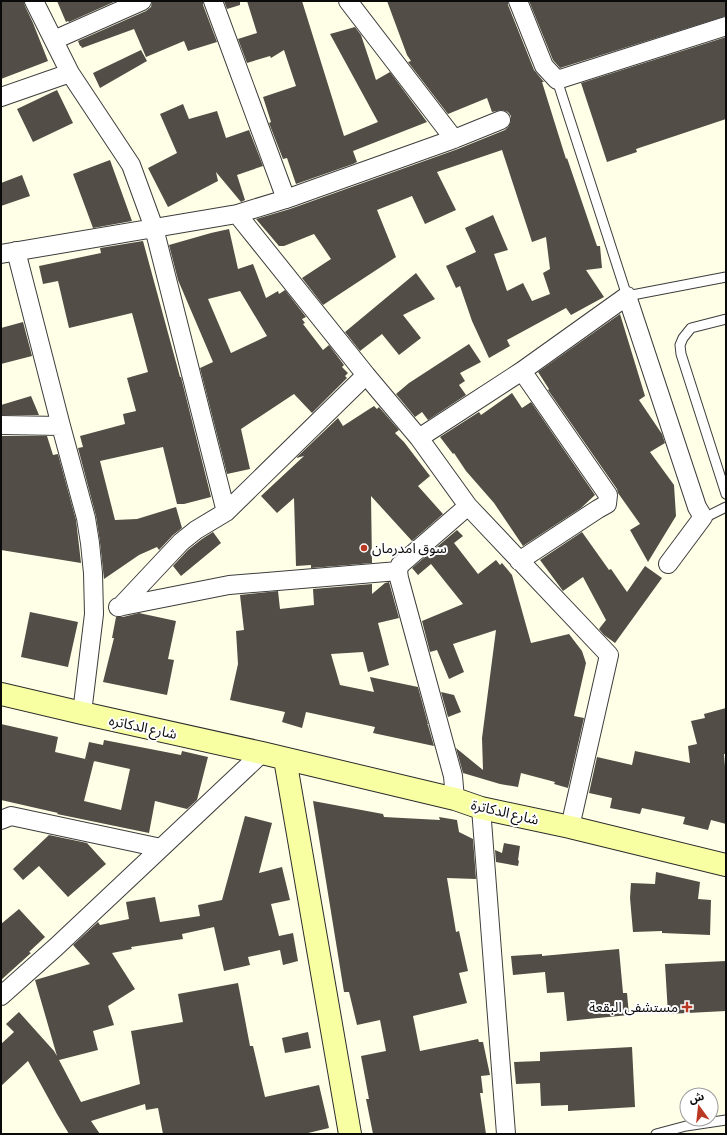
<svg xmlns="http://www.w3.org/2000/svg" width="727" height="1135" viewBox="0 0 727 1135" font-family="'Crimson Pro','Noto Sans Arabic',serif">
<style>
.building{fill:#524d46;fill-rule:evenodd}
.lines{fill:none;stroke-linecap:round;stroke-linejoin:round}
.lane-casing{stroke:#3d3d3d;stroke-width:11}
.street-casing{stroke:#3d3d3d;stroke-width:20}
.secondary-casing{stroke:#2c2c2c;stroke-width:24}
.lane{stroke:#fff;stroke-width:9}
.street{stroke:#fff;stroke-width:18}
.secondary{stroke:#f7ffa2;stroke-width:22}
.poi-dot{fill:#ba3922;stroke:#fff;stroke-width:1.5}
.labels{text-anchor:middle;stroke-width:4;stroke-linejoin:round;paint-order:stroke}
.poi-label{font-size:14px;fill:#0a0a0a;stroke:#fff;text-anchor:start}
.street-label{font-size:14px;fill:#0a0a0a;stroke:#fff}
</style>
<rect width="100%" height="100%" fill="#ffffe7"/>
<!-- building -->
<path class="building" d="M 1,1 L 24,1 L 25,6 L 33,23 L 48,61 L 1,79 Z
M 57,1 L 116,1 L 69,22 L 68,21 L 66,22 Z
M 152,1 L 203,1 L 203,5 L 217,42 L 188,51 L 184,41 L 146,57 L 134,29 L 82,48 L 81,46 L 80,46 L 78,41 L 146,11 L 151,7 Z
M 224,1 L 240,1 L 240,5 L 227,9 Z
M 247,1 L 302,1 L 344,136 L 378,122 L 330,34 L 355,27 L 361,35 L 376,80 L 390,72 L 427,122 L 353,151 L 357,162 L 353,164 L 296,184 L 287,158 L 283,159 L 269,123 L 271,122 L 263,97 L 296,86 L 284,50 L 271,58 L 270,56 L 247,63 L 238,39 L 257,33 Z
M 387,1 L 508,1 L 508,5 L 534,70 L 544,82 L 542,82 L 566,159 L 567,158 L 597,246 L 600,246 L 602,268 L 586,270 L 604,297 L 571,315 L 566,308 L 507,340 L 510,346 L 489,358 L 472,321 L 460,286 L 456,288 L 446,266 L 476,252 L 465,228 L 493,215 L 508,250 L 494,254 L 507,291 L 523,283 L 532,301 L 550,294 L 543,273 L 550,269 L 546,237 L 532,242 L 502,150 L 437,172 L 456,210 L 425,224 L 412,196 L 377,210 L 396,257 L 323,305 L 302,278 L 331,259 L 314,234 L 284,246 L 279,246 L 256,219 L 290,209 L 458,149 L 505,130 L 509,126 L 511,121 L 511,116 L 508,112 L 502,110 L 492,112 L 487,98 L 448,114 L 408,62 L 411,61 L 407,55 Z
M 529,1 L 726,1 L 726,16 L 560,68 L 553,60 Z
M 726,37 L 726,119 L 636,149 L 637,152 L 607,162 L 581,83 Z
M 141,50 L 147,61 L 100,88 L 93,73 Z
M 57,90 L 73,123 L 33,142 L 17,109 Z
M 183,104 L 189,119 L 217,111 L 226,138 L 249,130 L 263,166 L 237,175 L 245,200 L 241,202 L 216,172 L 218,181 L 168,207 L 148,168 L 177,153 L 160,114 Z
M 110,160 L 132,221 L 93,228 L 73,174 Z
M 22,175 L 30,196 L 1,206 L 1,183 Z
M 229,229 L 238,269 L 253,264 L 266,298 L 278,291 L 279,294 L 285,290 L 306,317 L 302,319 L 305,323 L 303,324 L 323,350 L 329,345 L 344,365 L 342,367 L 348,373 L 345,376 L 347,378 L 312,413 L 294,394 L 241,429 L 250,469 L 227,474 L 200,368 L 213,362 L 178,280 L 169,245 L 211,233 ZM 240,291 L 267,336 L 231,353 L 208,299 Z
M 143,241 L 180,377 L 181,377 L 211,497 L 184,504 L 177,504 L 163,447 L 100,461 L 115,520 L 137,519 L 176,507 L 182,528 L 173,535 L 159,550 L 157,547 L 139,555 L 104,579 L 100,542 L 96,516 L 78,448 L 83,447 L 80,436 L 125,424 L 123,414 L 136,411 L 127,378 L 148,372 L 132,313 L 69,328 L 58,281 L 43,284 L 39,266 L 101,253 L 100,248 Z
M 416,273 L 435,299 L 403,315 L 421,338 L 399,355 L 382,334 L 360,351 L 345,332 Z
M 620,314 L 645,396 L 639,400 L 662,434 L 665,443 L 650,452 L 674,485 L 676,516 L 648,562 L 630,530 L 640,524 L 618,493 L 617,489 L 548,390 L 549,389 L 538,372 Z
M 23,322 L 32,356 L 1,364 L 1,328 Z
M 469,344 L 481,362 L 460,373 L 465,381 L 459,385 L 466,395 L 428,420 L 422,412 L 415,417 L 396,394 L 409,383 Z
M 512,393 L 522,408 L 531,402 L 595,495 L 581,508 L 523,546 L 494,503 L 466,471 L 454,453 L 453,454 L 440,437 L 479,412 L 481,415 Z
M 31,396 L 39,415 L 1,415 L 1,405 Z
M 374,406 L 377,409 L 379,407 L 399,430 L 395,433 L 404,442 L 430,476 L 418,486 L 443,514 L 412,541 L 371,496 L 372,563 L 311,568 L 311,565 L 296,566 L 294,498 L 277,513 L 261,496 L 304,456 L 296,458 L 338,418 L 343,426 Z
M 1,436 L 47,436 L 53,455 L 58,454 L 76,520 L 81,563 L 1,550 Z
M 457,530 L 463,536 L 454,543 L 478,574 L 496,560 L 500,565 L 502,563 L 512,575 L 531,643 L 569,634 L 582,651 L 586,663 L 574,716 L 584,718 L 568,788 L 554,784 L 555,782 L 521,773 L 518,787 L 500,784 L 463,773 L 456,748 L 483,770 L 482,738 L 496,630 L 453,644 L 464,672 L 449,679 L 437,650 L 430,652 L 422,621 L 463,604 L 431,564 L 418,575 L 412,568 Z
M 213,532 L 221,543 L 181,576 L 173,566 L 188,550 L 202,539 Z
M 582,532 L 609,570 L 611,569 L 627,592 L 645,566 L 662,578 L 615,643 L 604,635 L 599,629 L 606,620 L 583,577 L 563,591 L 540,560 Z
M 389,582 L 399,618 L 378,623 L 389,665 L 368,672 L 363,652 L 331,654 L 340,685 L 374,692 L 370,677 L 418,687 L 428,724 L 427,724 L 428,725 L 434,746 L 373,733 L 375,727 L 306,712 L 302,728 L 282,722 L 285,712 L 230,700 L 238,664 L 236,631 L 244,630 L 240,595 L 278,591 L 280,609 L 314,605 L 313,589 L 372,584 L 372,594 L 385,583 Z
M 30,612 L 78,622 L 68,667 L 21,657 Z
M 139,613 L 176,621 L 168,659 L 174,660 L 167,695 L 103,682 L 114,638 L 112,638 L 116,617 L 123,617 Z
M 441,692 L 454,695 L 461,712 L 448,717 Z
M 726,708 L 726,754 L 724,754 L 726,778 L 726,824 L 711,820 L 708,830 L 683,824 L 685,817 L 642,808 L 640,814 L 610,808 L 612,798 L 589,793 L 597,757 L 632,765 L 635,751 L 690,763 L 688,746 L 697,744 L 691,721 L 705,718 L 704,714 Z
M 1,724 L 58,737 L 55,752 L 94,761 L 84,801 L 121,810 L 130,769 L 85,759 L 89,742 L 103,745 L 104,740 L 181,755 L 182,751 L 208,757 L 197,800 L 187,809 L 155,801 L 149,833 L 57,814 L 58,813 L 1,800 Z
M 313,801 L 383,814 L 384,817 L 440,820 L 439,817 L 457,820 L 459,832 L 473,839 L 476,879 L 447,878 L 456,932 L 459,931 L 468,971 L 459,973 L 467,1003 L 413,1016 L 420,1051 L 478,1039 L 479,1042 L 483,1042 L 490,1075 L 481,1076 L 483,1093 L 480,1093 L 486,1134 L 373,1134 L 366,1099 L 369,1099 L 361,1056 L 386,1051 L 380,1020 L 357,1025 L 350,996 L 349,992 L 344,992 Z
M 245,816 L 272,823 L 259,873 L 282,867 L 290,900 L 271,904 L 279,936 L 293,933 L 298,961 L 283,965 L 280,950 L 248,957 L 250,965 L 224,971 L 214,927 L 182,934 L 183,939 L 131,947 L 132,949 L 112,953 L 135,989 L 108,1006 L 114,1025 L 93,1031 L 98,1050 L 59,1060 L 81,1102 L 140,1084 L 131,1031 L 183,1022 L 178,994 L 238,983 L 250,1046 L 253,1046 L 265,1097 L 319,1085 L 329,1128 L 304,1134 L 163,1134 L 158,1108 L 146,1110 L 145,1104 L 91,1121 L 100,1134 L 69,1134 L 57,1114 L 28,1061 L 1,1086 L 1,1044 L 14,1032 L 6,1024 L 19,1012 L 54,1051 L 57,1056 L 35,980 L 90,964 L 73,945 L 98,922 L 100,925 L 129,919 L 126,902 L 155,897 L 160,922 L 200,916 L 198,905 L 222,900 Z
M 49,835 L 87,843 L 106,864 L 68,897 L 39,866 L 23,880 L 13,869 Z
M 504,843 L 520,846 L 518,860 L 519,861 L 518,866 L 496,862 L 495,850 L 502,853 Z
M 656,872 L 700,882 L 698,899 L 711,900 L 710,935 L 662,933 L 662,931 L 633,932 L 630,898 L 631,883 L 655,884 Z
M 19,909 L 45,937 L 29,952 L 31,953 L 1,980 L 1,924 Z
M 619,949 L 623,993 L 627,993 L 629,1015 L 567,1021 L 564,992 L 547,993 L 545,972 L 513,975 L 511,956 L 542,954 L 542,956 Z
M 726,961 L 726,1011 L 668,1014 L 665,964 Z
M 308,1032 L 311,1048 L 285,1053 L 282,1038 Z
M 632,1047 L 635,1107 L 568,1111 L 568,1105 L 541,1106 L 540,1083 L 516,1084 L 514,1062 L 540,1061 L 540,1052 Z"/>
<g class="lines">
<!-- lane casing -->
<g class="lane-casing">
<path id="lane" d="M 557,80 L 627,296 L 726,277
M 726,319 L 691,328 L 683,338 L 680,345 L 681,354 L 726,494
M 703,517 L 710,515 L 726,507
M 656,1134 L 686,1126 L 726,1120"/>
</g>
<!-- street casing -->
<g class="street-casing">
<path id="street" d="M 34,1 L 70,73 L 131,165 L 154,228 L 226,512
M 213,1 L 286,199
M 348,1 L 454,139
M 518,1 L 544,66 L 557,80 L 726,26
M 54,40 L 142,1
M 1,97 L 70,73
M 237,214 L 366,375 L 419,438 L 468,506 L 609,655 L 570,827
M 16,251 L 61,426 L 86,518 L 90,543 L 93,573 L 94,614 L 82,713
M 1,254 L 237,214 L 286,199 L 454,139 L 501,120
M 1,425 L 61,426
M 419,438 L 522,371 L 627,296 L 697,507 L 703,517 L 668,564
M 519,561 L 598,509 L 607,504 L 608,495 L 522,371
M 118,607 L 229,585 L 398,571
M 120,607 L 181,542 L 196,530 L 226,512 L 366,375
M 455,799 L 453,776 L 399,578 L 398,571 L 400,565 L 468,506
M 481,808 L 506,1134
M 1,820 L 11,816 L 161,848
M 1,996 L 56,947 L 262,753"/>
</g>
<!-- secondary casing -->
<g class="secondary-casing">
<path id="secondary" d="M 1,694 L 82,713 L 262,753 L 455,799 L 481,808 L 570,827 L 726,865
M 285,759 L 350,1134"/>
</g>
<!-- lane -->
<use href="#lane" class="lane"/>
<!-- street -->
<use href="#street" class="street"/>
<!-- secondary -->
<use href="#secondary" class="secondary"/>
</g>
<!-- markers -->
<g class="poi-dot">
<circle cx="364" cy="548" r="4"/>
<path d="M685 1001h4v4h4v4h-4v4h-4v-4h-4v-4h4z"/>
</g>
<g class="labels">
<!-- poi labels -->
<g class="poi-label">
<text x="372" y="553">سوق امدرمان</text>
<text x="678" y="1012" text-anchor="end">مستشفى البقعة</text>
</g>
<!-- street labels -->
<g class="street-label">
<text transform="translate(143 727) rotate(12)" y="5">شارع الدكاتره</text>
<text transform="translate(505 812) rotate(13)" y="5">شارع الدكاترة</text>
</g>
</g>
<!-- border -->
<rect width="727" height="1135" fill="none" stroke="#0a0a0a" stroke-width="4"/>
<!-- north arrow -->
<g transform="translate(699 1107) rotate(345)"><circle r="19" fill="#ffffff" stroke="#9d9d9d"/>
<path d="M0-3L7 15L0 10L-7 15Z" fill="#ba3922"/>
<text y="-6" font-size="11" font-weight="bold" text-anchor="middle" fill="#0a0a0a">ش</text>
</g>
</svg>
